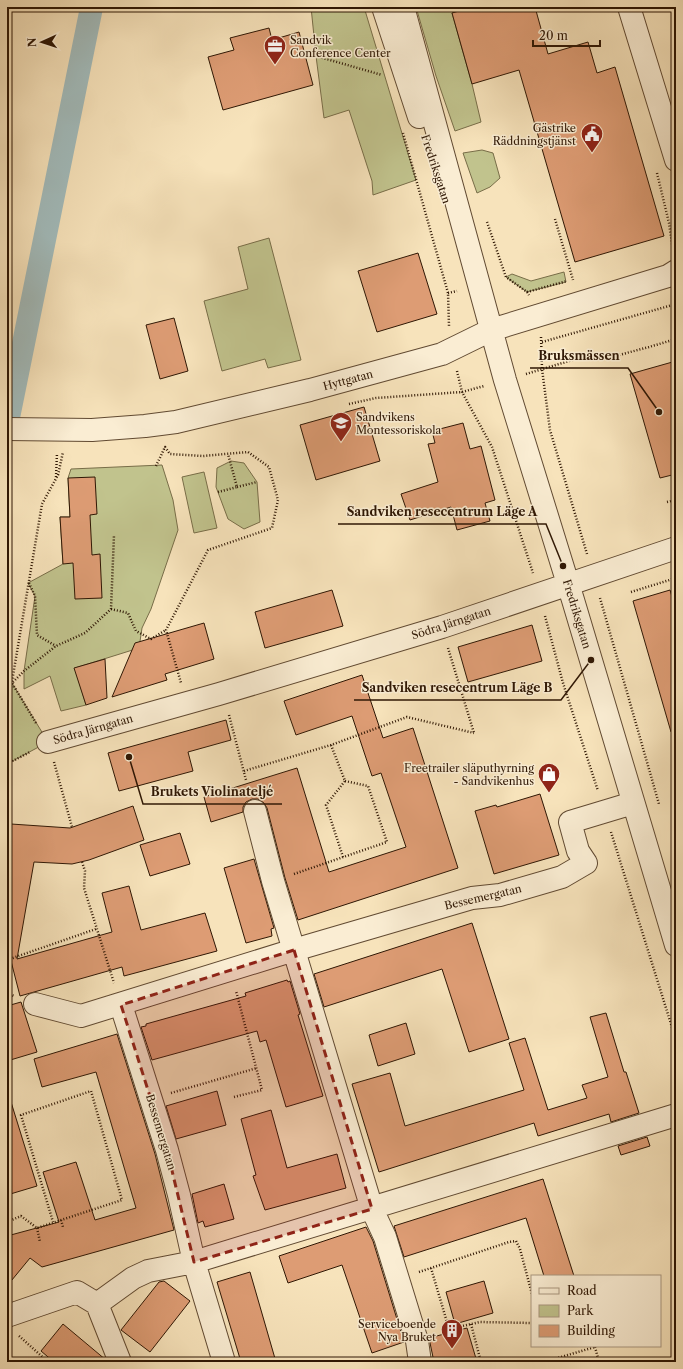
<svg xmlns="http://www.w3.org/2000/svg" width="683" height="1369" viewBox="0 0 683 1369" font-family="'Libre Caslon Text',serif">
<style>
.green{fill:#c1c38d;stroke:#786d48}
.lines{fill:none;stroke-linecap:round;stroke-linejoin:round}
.canal{stroke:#a2bbbb;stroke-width:23}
.building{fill:#dd9c74;stroke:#2f1704}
.minor-casing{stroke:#614a32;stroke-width:24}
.path{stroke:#2f1704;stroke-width:2.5;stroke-dasharray:1 2;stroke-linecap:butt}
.minor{stroke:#faedd3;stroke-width:22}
.marked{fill:#8f2418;fill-opacity:0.2;stroke:#8f2418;stroke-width:3;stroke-dasharray:8 5;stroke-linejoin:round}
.labels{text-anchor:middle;stroke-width:3;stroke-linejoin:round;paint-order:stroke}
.poi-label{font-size:11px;fill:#2f1704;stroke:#faedd3;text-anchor:end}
.street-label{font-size:11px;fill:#2f1704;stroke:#faedd3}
.leader{fill:none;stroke:#2f1704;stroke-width:1.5}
.callout-dot{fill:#2f1704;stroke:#faedd3;stroke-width:1.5}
.callout-label{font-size:12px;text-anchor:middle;font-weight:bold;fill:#2f1704;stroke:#faedd3;stroke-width:3;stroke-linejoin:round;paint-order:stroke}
</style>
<rect width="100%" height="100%" fill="#f7e3bb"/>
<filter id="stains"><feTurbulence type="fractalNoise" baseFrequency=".005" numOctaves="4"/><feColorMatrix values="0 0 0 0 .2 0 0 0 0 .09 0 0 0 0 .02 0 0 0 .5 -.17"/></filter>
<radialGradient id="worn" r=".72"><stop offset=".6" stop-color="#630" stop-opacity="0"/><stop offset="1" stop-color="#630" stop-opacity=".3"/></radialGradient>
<!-- green -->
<path class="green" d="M 311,7 L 364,7 L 416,180 L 373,195 L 372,181 L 349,110 L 324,118 L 316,56 Z
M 416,7 L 473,7 L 452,13 L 472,84 L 481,122 L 455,131 L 436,76 Z
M 482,150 L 493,153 L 500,178 L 490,187 L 477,193 L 463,153 Z
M 269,238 L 301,360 L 268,368 L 265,359 L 222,371 L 204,301 L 248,289 L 238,247 Z
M 564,272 L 566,282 L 527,292 L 506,277 L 512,274 L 531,281 Z
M 231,461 L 244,463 L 257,482 L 260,522 L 244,529 L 228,519 L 216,487 L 217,468 Z
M 162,465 L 173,500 L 178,530 L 151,609 L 142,628 L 139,648 L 75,668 L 86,705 L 61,711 L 50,676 L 24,689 L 24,671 L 35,596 L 28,583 L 63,564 L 60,517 L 70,517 L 68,478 L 71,469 Z
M 204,472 L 217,528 L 194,533 L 182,477 Z
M 12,683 L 48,742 L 7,764 L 7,709 Z"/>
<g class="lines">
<!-- canal -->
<path class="canal" d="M 7,425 L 91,10"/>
</g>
<!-- building -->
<path class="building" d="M 473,7 L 535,7 L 548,54 L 588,42 L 597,73 L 615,67 L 664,236 L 575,262 L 519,70 L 472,84 L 452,13 Z
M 269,28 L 272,40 L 299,32 L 313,85 L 223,110 L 208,57 L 234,50 L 230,38 Z
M 418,253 L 437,314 L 377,332 L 358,271 Z
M 174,318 L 188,371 L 160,379 L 146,325 Z
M 676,361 L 676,474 L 660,478 L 630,374 Z
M 364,407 L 380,461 L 316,480 L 300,425 Z
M 463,423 L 470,449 L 481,446 L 495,500 L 485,503 L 490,521 L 457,530 L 451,507 L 410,520 L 401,494 L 438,482 L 428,444 L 435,443 L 432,431 Z
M 95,477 L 97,514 L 90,515 L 92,555 L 100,554 L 102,598 L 75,599 L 73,563 L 63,564 L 60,517 L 70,517 L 68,478 Z
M 332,590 L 343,626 L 265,648 L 255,612 Z
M 670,590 L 676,610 L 676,732 L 671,732 L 633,601 Z
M 204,623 L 214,659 L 165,674 L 167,680 L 112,697 L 135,643 Z
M 532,625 L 542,661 L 468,682 L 458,647 Z
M 105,659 L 107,698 L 86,705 L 74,668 Z
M 362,675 L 383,738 L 413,728 L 458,868 L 298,920 L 285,878 L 267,808 L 264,803 L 258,799 L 252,799 L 246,802 L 243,807 L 243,812 L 211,822 L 204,797 L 297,768 L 329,872 L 406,847 L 381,773 L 372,776 L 352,716 L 296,735 L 284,701 Z
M 226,720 L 231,740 L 188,752 L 193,771 L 119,791 L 108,753 Z
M 540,794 L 559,855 L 494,874 L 475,811 L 496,805 L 497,807 Z
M 133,806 L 144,840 L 89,860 L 72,864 L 34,862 L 17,959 L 112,932 L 102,893 L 129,886 L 141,930 L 205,913 L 217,951 L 124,976 L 122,967 L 20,996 L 11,961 L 7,961 L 7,841 L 11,824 L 70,828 Z
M 180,833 L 190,864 L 150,876 L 140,845 Z
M 254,859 L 274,928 L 271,929 L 272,936 L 246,943 L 224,868 Z
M 472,923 L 509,1039 L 469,1052 L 442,969 L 324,1007 L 314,974 Z
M 287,980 L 288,982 L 290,981 L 300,1014 L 298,1015 L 323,1096 L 286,1107 L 266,1040 L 260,1042 L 257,1031 L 152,1060 L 141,1027 L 146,1026 L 146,1024 L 246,996 L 245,993 Z
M 21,1002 L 37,1052 L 7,1061 L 7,1006 Z
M 606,1013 L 624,1072 L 626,1072 L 639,1113 L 611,1122 L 609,1114 L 538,1136 L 534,1123 L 379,1172 L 352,1084 L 390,1073 L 405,1126 L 524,1090 L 509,1043 L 525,1038 L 548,1110 L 587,1098 L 582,1085 L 608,1077 L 590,1017 Z
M 406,1023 L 415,1054 L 378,1066 L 369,1035 Z
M 117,1034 L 155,1154 L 174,1230 L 42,1267 L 30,1258 L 7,1286 L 7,1236 L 59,1222 L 43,1172 L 76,1162 L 95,1220 L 136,1208 L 96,1072 L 42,1087 L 34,1059 Z
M 217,1091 L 226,1125 L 176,1139 L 166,1106 Z
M 11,1102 L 37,1186 L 7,1195 L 7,1103 Z
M 271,1110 L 287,1168 L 337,1154 L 346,1188 L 265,1210 L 253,1176 L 256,1175 L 241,1119 Z
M 647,1137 L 650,1146 L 621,1155 L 618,1146 Z
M 543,1179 L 574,1276 L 544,1276 L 526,1218 L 404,1257 L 394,1226 Z
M 224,1184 L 234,1219 L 205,1227 L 203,1221 L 198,1223 L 192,1194 Z
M 366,1227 L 373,1241 L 404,1342 L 372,1353 L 342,1265 L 288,1283 L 279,1256 Z
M 250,1272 L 276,1362 L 241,1362 L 217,1282 Z
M 164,1281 L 190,1301 L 150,1352 L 121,1330 L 159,1282 Z
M 484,1281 L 493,1313 L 455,1324 L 446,1292 Z
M 63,1324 L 106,1360 L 107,1362 L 54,1362 L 41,1351 Z
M 467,1328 L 477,1362 L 434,1362 L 429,1338 Z"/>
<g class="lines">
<!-- minor casing -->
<g class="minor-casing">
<path id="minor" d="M 383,7 L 419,117
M 403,7 L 505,380 L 573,600 L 676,945
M 629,7 L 676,160
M 7,429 L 92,430 L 145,426 L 176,422 L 310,390 L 442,354 L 491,330 L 668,276 L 676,271
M 48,742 L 219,694 L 442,627 L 676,548
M 255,811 L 273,881 L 372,1209 L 385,1237 L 417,1341 L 420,1362
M 35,1004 L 81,1016 L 294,950 L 472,898 L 500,895 L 562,877 L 586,863 L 578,851 L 570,822 L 633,803
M 97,1304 L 120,1362
M 7,1316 L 77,1292 L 97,1304 L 133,1278 L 148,1271 L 194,1262 L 179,1195 L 167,1150 L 121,1005
M 224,1362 L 194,1262 L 676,1115"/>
</g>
<!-- path -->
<path class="path" d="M 316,56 L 382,75
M 403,133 L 448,293 L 449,326
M 657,173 L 669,223 L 673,250
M 555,219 L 573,280
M 487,222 L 506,277 L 527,292 L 529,295
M 527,292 L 567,281
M 448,293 L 457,291
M 541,337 L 542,369 L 550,430 L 587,554
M 542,342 L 676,304
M 457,371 L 462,392 L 492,447 L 533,573
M 526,374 L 579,358 L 604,359 L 649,347 L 676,339
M 349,404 L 376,398 L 462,392 L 484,386
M 156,466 L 165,447 L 170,454 L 203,456 L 248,452 L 269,467 L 278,500 L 272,528 L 208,550 L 166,630 L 181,683
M 56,477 L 57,453
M 237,487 L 257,482
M 218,492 L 237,487 L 228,454
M 667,502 L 676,500
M 29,583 L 35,596 L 37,635 L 56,646
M 631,592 L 676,578
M 600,598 L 659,804
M 111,609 L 128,613 L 136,631 L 151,639 L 166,630
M 545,616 L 563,683 L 598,791
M 448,648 L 474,733
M 7,711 L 42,504 L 58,475 L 63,452
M 229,715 L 246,780
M 36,723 L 12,683 L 24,671 L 56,646 L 85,633 L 111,609 L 114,535
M 331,745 L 345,781 L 326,805 L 343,857
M 54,762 L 72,827
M 7,764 L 30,752
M 244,771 L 331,745 L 407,717 L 474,733
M 611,832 L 676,1040
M 82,862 L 85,871 L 84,888 L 114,983
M 294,874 L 387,842 L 368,786 L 345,781
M 7,960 L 96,929
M 7,993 L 14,996
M 171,1093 L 257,1068
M 234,1097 L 262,1090 L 236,991
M 61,1220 L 63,1227
M 7,1222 L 21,1216 L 37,1228 L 122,1200 L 91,1091 L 21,1115 L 53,1222
M 37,1228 L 40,1242
M 431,1268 L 449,1329 L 480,1322 L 532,1323
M 419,1272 L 509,1242 L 516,1241 L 520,1249 L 532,1294
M 471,1324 L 481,1362
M 19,1336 L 48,1362
M 595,1347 L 599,1362
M 544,1362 L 595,1347"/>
<!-- minor -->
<use href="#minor" class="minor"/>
</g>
<!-- marked area -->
<path class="marked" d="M 294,950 L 372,1209 L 194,1262 L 167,1150 L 121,1005 Z"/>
<!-- icons -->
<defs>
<g id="office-pin" transform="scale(1.15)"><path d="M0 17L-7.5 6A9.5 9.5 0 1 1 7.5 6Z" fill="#8f2418" stroke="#faedd3"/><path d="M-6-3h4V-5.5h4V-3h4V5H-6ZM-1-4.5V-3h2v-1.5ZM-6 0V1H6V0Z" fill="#fff"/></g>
<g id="civic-pin" transform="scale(1.15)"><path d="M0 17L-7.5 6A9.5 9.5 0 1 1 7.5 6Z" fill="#8f2418" stroke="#faedd3"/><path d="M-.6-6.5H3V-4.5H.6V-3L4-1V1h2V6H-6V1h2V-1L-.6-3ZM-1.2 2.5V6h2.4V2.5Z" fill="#fff"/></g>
<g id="school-pin" transform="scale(1.15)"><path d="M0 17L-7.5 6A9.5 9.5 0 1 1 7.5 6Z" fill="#8f2418" stroke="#faedd3"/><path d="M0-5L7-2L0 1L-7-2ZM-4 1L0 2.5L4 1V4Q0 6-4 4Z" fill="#fff"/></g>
<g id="shop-pin" transform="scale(1.15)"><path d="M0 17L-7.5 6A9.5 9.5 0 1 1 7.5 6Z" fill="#8f2418" stroke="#faedd3"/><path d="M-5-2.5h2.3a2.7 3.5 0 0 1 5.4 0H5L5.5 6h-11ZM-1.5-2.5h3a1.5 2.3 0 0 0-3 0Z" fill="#fff"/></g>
<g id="building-pin" transform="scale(1.15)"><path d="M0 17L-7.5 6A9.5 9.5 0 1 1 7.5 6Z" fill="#8f2418" stroke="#faedd3"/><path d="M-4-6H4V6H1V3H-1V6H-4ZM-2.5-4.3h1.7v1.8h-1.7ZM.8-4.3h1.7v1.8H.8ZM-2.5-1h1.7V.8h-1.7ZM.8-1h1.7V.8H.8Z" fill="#fff"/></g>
</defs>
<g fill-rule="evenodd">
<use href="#office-pin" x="275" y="46"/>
<use href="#civic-pin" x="592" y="134"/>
<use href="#school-pin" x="341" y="423"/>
<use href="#shop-pin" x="549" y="774"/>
<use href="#building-pin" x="452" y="1330"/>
</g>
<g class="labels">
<!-- poi labels -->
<g class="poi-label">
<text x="290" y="44" text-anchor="start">Sandvik<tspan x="290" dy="13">Conference Center</tspan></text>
<text x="576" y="132">Gästrike<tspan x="576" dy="13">Räddningstjänst</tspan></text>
<text x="356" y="421" text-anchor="start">Sandvikens<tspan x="356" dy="13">Montessoriskola</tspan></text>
<text x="534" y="772">Freetrailer släputhyrning<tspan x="534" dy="13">- Sandvikenhus</tspan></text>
<text x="436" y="1328">Serviceboende<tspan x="436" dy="13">Nya Bruket</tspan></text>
</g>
<!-- street labels -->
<g class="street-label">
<text transform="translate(436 169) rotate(72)" y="4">Fredriksgatan</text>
<text transform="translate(348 380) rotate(-15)" y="4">Hyttgatan</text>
<text transform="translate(577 614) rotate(73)" y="4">Fredriksgatan</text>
<text transform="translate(451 623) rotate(-18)" y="4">Södra Järngatan</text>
<text transform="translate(93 729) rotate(-16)" y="4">Södra Järngatan</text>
<text transform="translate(483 897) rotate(-13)" y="4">Bessemergatan</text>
<text transform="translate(161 1132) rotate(73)" y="4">Bessemergatan</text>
</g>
</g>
<!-- callouts -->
<path class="leader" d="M659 412L628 368H530M563 566L546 524H338M591 660L561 700H354M129 757L143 804H282"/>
<g class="callout-dot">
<circle cx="659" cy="412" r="4"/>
<circle cx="563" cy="566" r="4"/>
<circle cx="591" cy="660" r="4"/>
<circle cx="129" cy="757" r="4"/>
</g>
<g class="callout-label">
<text x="579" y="360">Bruksmässen</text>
<text x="442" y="516">Sandviken resecentrum Läge A</text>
<text x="457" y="692">Sandviken resecentrum Läge B</text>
<text x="212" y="796">Brukets Violinateljé</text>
</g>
<!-- margin -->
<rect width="683" height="1369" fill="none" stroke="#f7e3bb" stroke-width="24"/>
<rect x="8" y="8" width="667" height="1353" fill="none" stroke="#2f1704" stroke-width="2"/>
<rect x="12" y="12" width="659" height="1345" fill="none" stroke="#2f1704"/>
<!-- legend -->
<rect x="531" y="1275" width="130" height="72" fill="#faedd3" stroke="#a99780"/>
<rect x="539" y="1288" width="20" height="6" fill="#faedd3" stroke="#a99780"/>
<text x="567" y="1295" font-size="12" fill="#2f1704">Road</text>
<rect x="539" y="1305" width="20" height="12" fill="#c1c38d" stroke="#a99780"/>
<text x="567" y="1315" font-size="12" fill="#2f1704">Park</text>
<rect x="539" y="1325" width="20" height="12" fill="#dd9c74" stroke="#a99780"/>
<text x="567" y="1335" font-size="12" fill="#2f1704">Building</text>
<!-- north arrow -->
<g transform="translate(42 42) rotate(267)" stroke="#faedd3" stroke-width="3" paint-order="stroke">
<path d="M0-3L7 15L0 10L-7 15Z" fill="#2f1704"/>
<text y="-6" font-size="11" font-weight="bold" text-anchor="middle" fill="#2f1704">N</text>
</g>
<!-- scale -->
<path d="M533 40v6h67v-6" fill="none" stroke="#2f1704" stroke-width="2"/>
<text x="539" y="40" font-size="12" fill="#2f1704" stroke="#faedd3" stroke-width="3" paint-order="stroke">20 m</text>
<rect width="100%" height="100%" filter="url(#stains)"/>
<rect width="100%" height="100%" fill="url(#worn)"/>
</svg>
